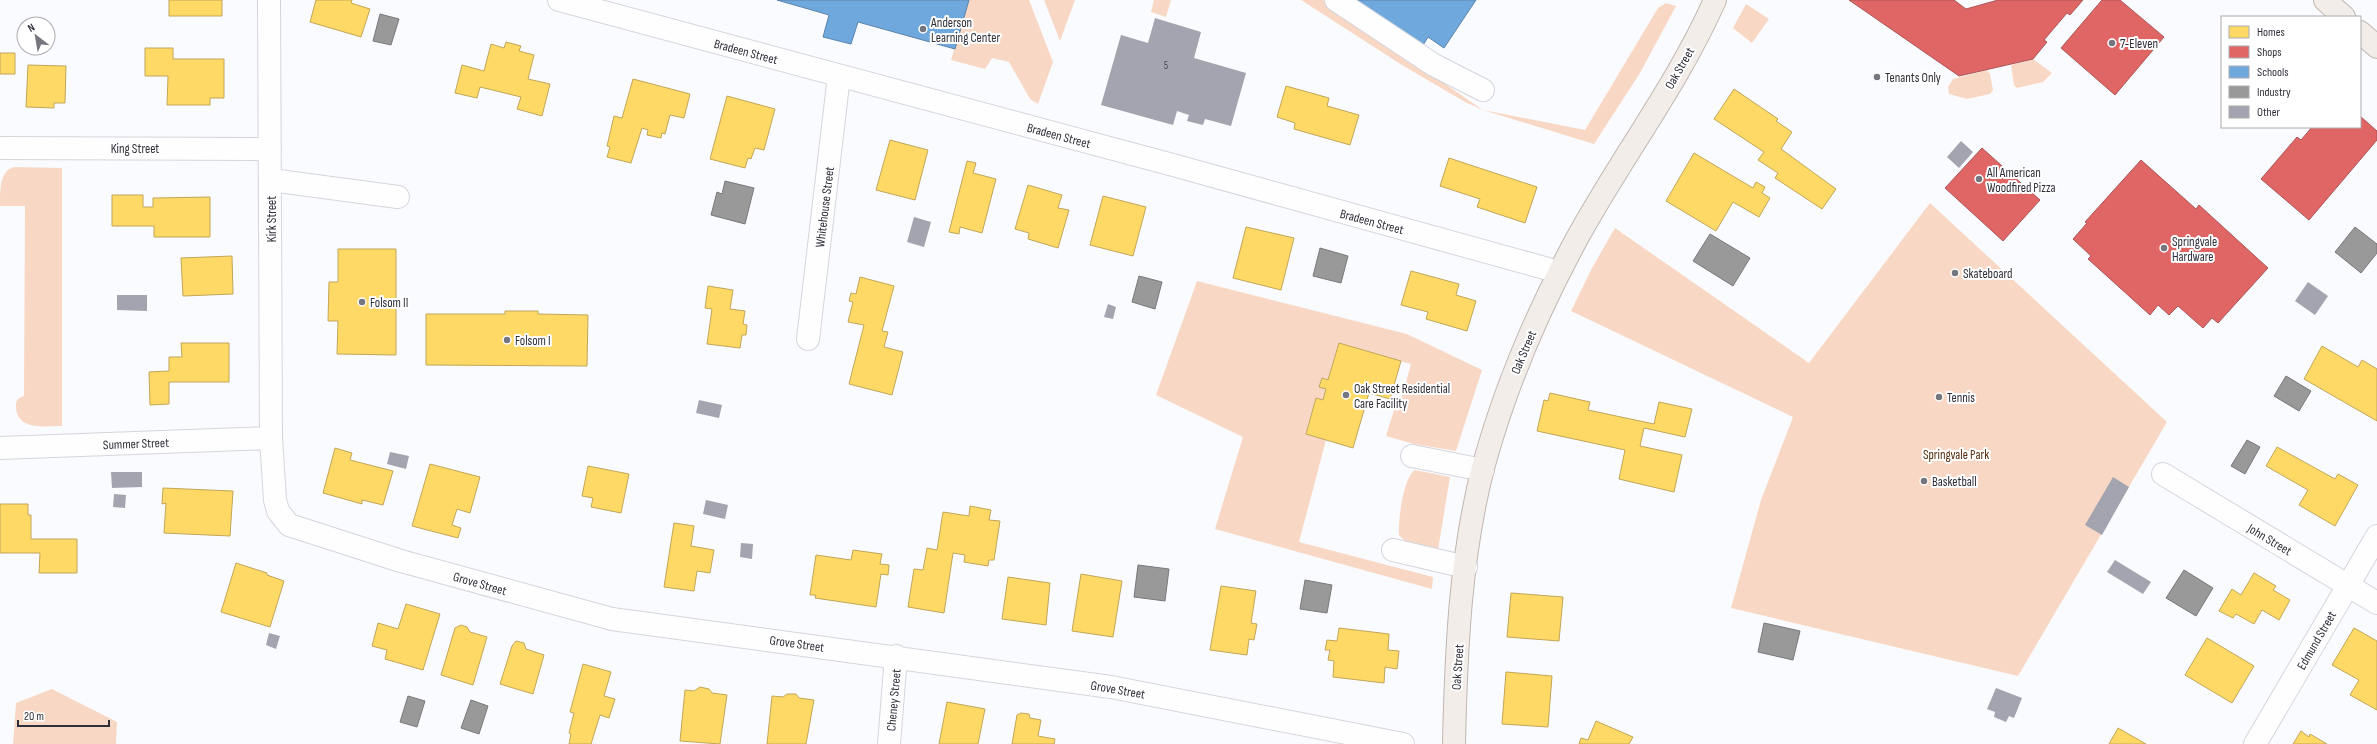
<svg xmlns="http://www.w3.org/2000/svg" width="2377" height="744" viewBox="0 0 2377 744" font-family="'Sofia Sans Condensed',sans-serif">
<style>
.green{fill:#f8d8c5}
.homes{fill:#ffd966;stroke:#c0a658}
.shops{fill:#e06666;stroke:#ab5658}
.schools{fill:#6fa8dc;stroke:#5c84ab}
.industry{fill:#999;stroke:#79797c}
.building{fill:#a3a4b0}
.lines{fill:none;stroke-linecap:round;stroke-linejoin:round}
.minor-casing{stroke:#d5d6dc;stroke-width:24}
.major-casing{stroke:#c0b6b2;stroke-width:24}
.minor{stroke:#fefeff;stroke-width:22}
.major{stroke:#f2ede9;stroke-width:22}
.poi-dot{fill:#75767e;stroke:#fff;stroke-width:1.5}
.labels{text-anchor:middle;stroke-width:4;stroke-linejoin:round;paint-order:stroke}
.number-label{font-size:11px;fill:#4b4c57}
.poi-label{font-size:13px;fill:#2e2f39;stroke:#fff;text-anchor:start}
.street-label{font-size:13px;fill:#2e2f39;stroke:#fff}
.park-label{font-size:13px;fill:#562c0d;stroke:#fff}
</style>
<rect width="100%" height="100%" fill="#fafbfe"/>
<!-- green -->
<path class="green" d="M 969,0 L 1029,0 L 1053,62 L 1038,104 L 1030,99 L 1009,62 L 992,58 L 985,69 L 951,60 Z
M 1044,0 L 1075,0 L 1060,41 Z
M 1154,0 L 1171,0 L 1166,17 L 1151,12 Z
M 1301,0 L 1323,0 L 1483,110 L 1585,130 L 1658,8 L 1666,3 L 1676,6 L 1640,73 L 1594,144 L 1483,110 L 1465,102 L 1402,65 Z
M 1746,4 L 1769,19 L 1752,43 L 1733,28 Z
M 2033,59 L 2052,73 L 2043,82 L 2017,88 L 2014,85 L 2011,65 Z
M 1987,70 L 1990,74 L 1993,90 L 1990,94 L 1967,99 L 1949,94 L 1948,87 L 1953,79 Z
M 14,167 L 62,168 L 62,426 C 45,426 17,431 16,407 C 15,401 19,397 24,396 L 25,206 L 0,206 C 0,188 0,171 14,167 Z
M 1930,203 L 2167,422 L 2018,676 L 1731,608 L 1761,500 L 1793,417 L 1571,311 L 1592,268 L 1615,228 L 1809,363 Z
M 1197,281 L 1407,334 L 1482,370 L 1456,451 L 1414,444 L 1386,436 L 1394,410 L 1398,411 L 1411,364 L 1339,344 L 1328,380 L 1322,378 L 1320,387 L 1326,389 L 1323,400 L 1316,398 L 1306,434 L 1326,440 L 1299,542 L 1433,577 L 1432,589 L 1215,529 L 1243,437 L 1156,395 Z
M 1415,470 L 1450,477 L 1438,550 L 1407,543 L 1399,535 C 1398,521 1403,478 1415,470 Z
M 52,689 L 117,722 L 116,744 L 13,744 L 16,703 Z"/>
<!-- homes -->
<path class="homes" d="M 169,0 L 222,0 L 222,16 L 169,16 Z
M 316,0 L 352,0 L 351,3 L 370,9 L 361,37 L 310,22 Z
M 506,42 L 521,46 L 519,51 L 534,55 L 528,79 L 550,84 L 542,116 L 517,109 L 521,97 L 480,87 L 477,98 L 455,93 L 462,65 L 484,71 L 491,44 L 504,48 Z
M 145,48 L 173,48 L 173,59 L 224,59 L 224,98 L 210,98 L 210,105 L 167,105 L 168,76 L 145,76 Z
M 0,53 L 15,53 L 15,74 L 0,74 Z
M 28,65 L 66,66 L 65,103 L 54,103 L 54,108 L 26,107 Z
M 633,79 L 690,94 L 684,118 L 670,115 L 665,134 L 662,133 L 661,138 L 647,135 L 648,130 L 642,128 L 631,163 L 607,157 L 610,147 L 607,146 L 614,116 L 622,118 Z
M 1286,86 L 1329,98 L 1327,106 L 1359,115 L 1350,145 L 1294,129 L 1295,123 L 1277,117 Z
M 1734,89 L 1778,119 L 1776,121 L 1792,132 L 1781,149 L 1836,189 L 1822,209 L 1775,178 L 1778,173 L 1758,160 L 1764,152 L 1714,119 Z
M 727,96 L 775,109 L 764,150 L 755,148 L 751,159 L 748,158 L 745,168 L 710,159 Z
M 890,140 L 928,150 L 915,200 L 876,190 Z
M 1694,153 L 1753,188 L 1756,182 L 1765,187 L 1762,193 L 1770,198 L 1759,217 L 1733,202 L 1716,231 L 1666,201 Z
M 1449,158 L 1537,187 L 1525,223 L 1477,207 L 1480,199 L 1440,186 Z
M 967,161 L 976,163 L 973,173 L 996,179 L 982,233 L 960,227 L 959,234 L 949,232 Z
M 1028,185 L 1062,195 L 1058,208 L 1069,210 L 1058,248 L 1028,239 L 1029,233 L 1015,229 Z
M 112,195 L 143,195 L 143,207 L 153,207 L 153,198 L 210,197 L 210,237 L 154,237 L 154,226 L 112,226 Z
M 1103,196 L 1146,207 L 1133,256 L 1090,245 Z
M 1246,227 L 1294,238 L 1281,290 L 1233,278 Z
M 338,249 L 396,249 L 396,355 L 337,354 L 338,321 L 328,321 L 329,282 L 338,282 Z
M 232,256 L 233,294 L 183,296 L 181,258 Z
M 1411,271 L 1459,284 L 1456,295 L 1476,301 L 1467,331 L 1426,319 L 1428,312 L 1401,305 Z
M 860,277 L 894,286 L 882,331 L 888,332 L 884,347 L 903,352 L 892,395 L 849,384 L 864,325 L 848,322 L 853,302 L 849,301 L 851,293 L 856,294 Z
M 708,286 L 733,290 L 730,309 L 745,311 L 743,324 L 747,325 L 746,335 L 742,335 L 740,348 L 707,344 L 712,309 L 705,308 Z
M 505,311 L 538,311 L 538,314 L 588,315 L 587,366 L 426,365 L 426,314 L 505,314 Z
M 181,343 L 229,343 L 229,382 L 169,382 L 169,404 L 150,405 L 149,372 L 169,371 L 169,357 L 182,357 Z
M 1339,343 L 1401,361 L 1390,399 L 1369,393 L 1353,448 L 1306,434 L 1316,398 L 1323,400 L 1326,389 L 1319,387 L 1322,378 L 1328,380 Z
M 2322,346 L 2358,367 L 2362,360 L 2377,369 L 2377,421 L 2304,379 Z
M 1550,393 L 1590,402 L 1588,410 L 1654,424 L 1659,402 L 1692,409 L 1685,437 L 1644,428 L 1640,446 L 1682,455 L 1674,492 L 1619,479 L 1625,450 L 1537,431 L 1544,400 L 1548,401 Z
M 2277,447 L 2335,479 L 2338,474 L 2358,485 L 2335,526 L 2299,505 L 2308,490 L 2266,466 Z
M 335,448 L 352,453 L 350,460 L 393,471 L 383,505 L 362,500 L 362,504 L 323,493 Z
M 430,464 L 480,477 L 470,513 L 457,509 L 452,525 L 461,528 L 458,538 L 412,526 Z
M 588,466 L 629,474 L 621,513 L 591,507 L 593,498 L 582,496 Z
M 163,488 L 233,491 L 230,536 L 164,533 L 166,503 L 162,504 Z
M 0,504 L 28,504 L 28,515 L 31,515 L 31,539 L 77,539 L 77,573 L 39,573 L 40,553 L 0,553 Z
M 970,506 L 991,510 L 989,520 L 1000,521 L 994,560 L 989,560 L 988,566 L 964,562 L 965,555 L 953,553 L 944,613 L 908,607 L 914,569 L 923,570 L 927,548 L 937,550 L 943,512 L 969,516 Z
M 674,523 L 694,526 L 691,546 L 714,550 L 710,573 L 697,571 L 694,591 L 664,587 Z
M 853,550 L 882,554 L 880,564 L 889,565 L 888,575 L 881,574 L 876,607 L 815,598 L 816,595 L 810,595 L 816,555 L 851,560 Z
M 236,563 L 267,573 L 267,575 L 284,581 L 270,627 L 221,612 Z
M 2254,573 L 2276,586 L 2273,590 L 2290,600 L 2279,620 L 2262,610 L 2254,624 L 2236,614 L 2233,618 L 2219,611 L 2232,589 L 2241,595 Z
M 1081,574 L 1122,581 L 1113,637 L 1072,631 Z
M 1008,577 L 1050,583 L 1046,625 L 1002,619 Z
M 1221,586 L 1256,591 L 1251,623 L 1257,624 L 1254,640 L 1249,639 L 1247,655 L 1210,650 Z
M 1511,593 L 1563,597 L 1559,641 L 1507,637 Z
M 406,604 L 440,614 L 423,670 L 385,659 L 387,650 L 372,646 L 378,623 L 398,629 Z
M 461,625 L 467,627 L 470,632 L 487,637 L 473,685 L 441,675 L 455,628 Z
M 1339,628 L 1389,634 L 1388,650 L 1399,651 L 1397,669 L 1385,667 L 1384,683 L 1333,677 L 1334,661 L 1328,660 L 1330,650 L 1325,650 L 1327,640 L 1337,641 Z
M 2354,628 L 2377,641 L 2377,710 L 2350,695 L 2359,680 L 2332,665 Z
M 2207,638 L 2254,666 L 2232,703 L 2185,675 Z
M 516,641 L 524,643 L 526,649 L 544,655 L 533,694 L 500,684 L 512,646 Z
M 583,664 L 611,672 L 604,696 L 615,699 L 609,718 L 600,715 L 591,744 L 569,744 L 571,734 L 569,733 L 574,713 L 570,712 Z
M 1506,672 L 1552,676 L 1548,727 L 1502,724 Z
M 700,687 L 709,689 L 712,693 L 727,695 L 720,744 L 680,741 L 685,690 L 694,691 Z
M 787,694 L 796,694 L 799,698 L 814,700 L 806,744 L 767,744 L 772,696 L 783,697 Z
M 947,702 L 985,709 L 978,744 L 939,744 Z
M 1021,713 L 1029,714 L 1030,718 L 1041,720 L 1038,736 L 1055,739 L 1054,744 L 1012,744 L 1017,715 Z
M 1596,721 L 1633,737 L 1629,744 L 1579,744 L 1581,738 L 1588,740 Z
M 2118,728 L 2146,744 L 2109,744 Z
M 2301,731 L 2309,737 L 2310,734 L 2327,744 L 2293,744 Z"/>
<!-- shops -->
<path class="shops" d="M 1849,0 L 1954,0 L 1966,9 L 1998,0 L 2083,0 L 2070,15 L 2067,13 L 2044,40 L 2047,42 L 2033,59 L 1959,76 Z
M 2102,0 L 2120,0 L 2164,37 L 2115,95 L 2061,48 Z
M 2360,116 L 2377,131 L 2377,140 L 2309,220 L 2261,179 L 2297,137 L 2301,140 L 2312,127 L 2360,127 Z
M 1982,148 L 2040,200 L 2003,241 L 1945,188 Z
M 2141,160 L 2196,209 L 2199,205 L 2268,268 L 2218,323 L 2212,318 L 2203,328 L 2178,306 L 2169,315 L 2158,305 L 2150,315 L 2088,259 L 2091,256 L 2073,239 L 2087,223 L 2085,222 Z"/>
<!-- schools -->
<path class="schools" d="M 777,0 L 969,0 L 955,49 L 858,22 L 851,44 L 823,37 L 829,15 Z
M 1351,0 L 1476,0 L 1444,48 L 1428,37 L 1422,47 Z"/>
<!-- industry -->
<path class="industry" d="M 380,14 L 399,19 L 391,45 L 373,41 Z
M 725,181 L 754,188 L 745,224 L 711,215 L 717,192 L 722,194 Z
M 2355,227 L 2377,244 L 2377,253 L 2361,273 L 2335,252 Z
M 1710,234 L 1750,258 L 1733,286 L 1693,261 Z
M 1320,248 L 1348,256 L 1341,283 L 1313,276 Z
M 1139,276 L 1162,282 L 1155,309 L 1132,302 Z
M 2286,376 L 2311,391 L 2299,411 L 2274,396 Z
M 2247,440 L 2260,447 L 2245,474 L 2231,466 Z
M 1138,565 L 1169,569 L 1165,601 L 1134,597 Z
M 2184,570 L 2213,588 L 2196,616 L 2166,598 Z
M 1305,580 L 1332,585 L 1327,613 L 1300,609 Z
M 1764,623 L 1800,631 L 1793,660 L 1758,652 Z
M 408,696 L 425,701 L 417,727 L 400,722 Z
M 471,700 L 488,706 L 479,734 L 461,728 Z"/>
<!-- building -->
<path class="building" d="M 1155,18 L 1201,32 L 1194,58 L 1246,73 L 1231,126 L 1205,119 L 1203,125 L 1187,121 L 1189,115 L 1177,111 L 1173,125 L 1101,105 L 1121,35 L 1148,43 Z
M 1961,141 L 1973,152 L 1959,168 L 1947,157 Z
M 914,217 L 931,222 L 924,247 L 907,242 Z
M 2308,282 L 2328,296 L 2315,315 L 2295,301 Z
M 117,295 L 147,295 L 147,311 L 117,310 Z
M 1108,304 L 1116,307 L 1113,319 L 1104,317 Z
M 699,400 L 722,405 L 719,418 L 696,413 Z
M 390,452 L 409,456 L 406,469 L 387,464 Z
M 111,472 L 142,472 L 142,487 L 112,488 Z
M 2113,477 L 2129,487 L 2102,535 L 2085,525 Z
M 114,494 L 126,495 L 125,508 L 113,507 Z
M 706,500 L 728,505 L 725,519 L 703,514 Z
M 741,543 L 753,544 L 752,559 L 740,557 Z
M 2115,560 L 2151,582 L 2143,594 L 2107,572 Z
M 269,633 L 280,636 L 276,649 L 266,645 Z
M 1996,688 L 2022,698 L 2014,718 L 2009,716 L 2006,722 L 1994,717 L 1995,712 L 1987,709 Z"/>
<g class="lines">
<!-- minor casing -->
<g class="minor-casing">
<path id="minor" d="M 269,0 L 271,438 L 275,500 L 278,511 L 289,525 L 401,561 L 612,619 L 1111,687 L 1403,744
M 559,0 L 1173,165 L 1559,272
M 1336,0 L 1434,65 L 1483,90
M 0,148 L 270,149
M 271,180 L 398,197
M 808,339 L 839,76
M 0,448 L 271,438
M 1412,456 L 1483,470
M 2163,474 L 2377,603
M 1393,550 L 1466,567
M 889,744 L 896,656
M 2255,744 L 2377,536"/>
</g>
<!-- major casing -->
<g class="major-casing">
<path id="major" d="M 2325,0 L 2344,17
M 2360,32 L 2377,47
M 1454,744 C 1456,653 1460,557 1483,468 C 1504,390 1536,315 1574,244 C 1618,162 1677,86 1715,0"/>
</g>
<!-- minor -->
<use href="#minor" class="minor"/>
<!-- major -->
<use href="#major" class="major"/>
</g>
<!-- markers -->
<g class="poi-dot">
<circle cx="923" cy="29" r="4"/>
<circle cx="2112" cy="43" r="4"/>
<circle cx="1877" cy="77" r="4"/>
<circle cx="1979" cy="179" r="4"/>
<circle cx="2164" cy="248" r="4"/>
<circle cx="1955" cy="273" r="4"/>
<circle cx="362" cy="302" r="4"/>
<circle cx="507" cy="340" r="4"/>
<circle cx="1346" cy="395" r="4"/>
<circle cx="1939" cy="397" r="4"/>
<circle cx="1924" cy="481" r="4"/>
</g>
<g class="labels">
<!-- number labels -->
<g class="number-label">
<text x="1166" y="69">5</text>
</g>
<!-- poi labels -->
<g class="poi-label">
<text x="931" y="27">Anderson<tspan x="931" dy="15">Learning Center</tspan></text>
<text x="2120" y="48">7-Eleven</text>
<text x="1885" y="82">Tenants Only</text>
<text x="1987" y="177">All American<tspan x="1987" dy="15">Woodfired Pizza</tspan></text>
<text x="2172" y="246">Springvale<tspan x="2172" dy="15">Hardware</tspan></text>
<text x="1963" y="278">Skateboard</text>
<text x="370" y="307">Folsom II</text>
<text x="515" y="345">Folsom I</text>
<text x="1354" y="393">Oak Street Residential<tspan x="1354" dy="15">Care Facility</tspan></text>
<text x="1947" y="402">Tennis</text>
<text x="1932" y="486">Basketball</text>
</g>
<!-- street labels -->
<g class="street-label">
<text transform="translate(746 51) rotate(15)" y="5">Bradeen Street</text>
<text transform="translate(1679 68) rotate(-60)" y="5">Oak Street</text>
<text transform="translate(1059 135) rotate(15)" y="5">Bradeen Street</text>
<text x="135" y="153">King Street</text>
<text transform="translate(824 207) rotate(-83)" y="5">Whitehouse Street</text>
<text transform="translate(271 219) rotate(-90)" y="5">Kirk Street</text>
<text transform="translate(1372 221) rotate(15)" y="5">Bradeen Street</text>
<text transform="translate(1523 352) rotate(-67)" y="5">Oak Street</text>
<text transform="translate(136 443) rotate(-2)" y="5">Summer Street</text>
<text transform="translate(2270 539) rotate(31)" y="5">John Street</text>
<text transform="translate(480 583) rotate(16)" y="5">Grove Street</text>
<text transform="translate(2316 640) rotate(-60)" y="5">Edmund Street</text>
<text transform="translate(797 643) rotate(8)" y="5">Grove Street</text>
<text transform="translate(1457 667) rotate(-86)" y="5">Oak Street</text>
<text transform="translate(1118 689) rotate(10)" y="5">Grove Street</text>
<text transform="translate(893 700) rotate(-85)" y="5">Cheney Street</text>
</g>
<!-- park labels -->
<g class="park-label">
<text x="1956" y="459">Springvale Park</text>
</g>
</g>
<!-- legend -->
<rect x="2221" y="16" width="140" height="112" fill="#ffffff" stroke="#abacb0"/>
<rect x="2229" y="26" width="20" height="12" fill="#ffd966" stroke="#abacb0"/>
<text x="2257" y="36" font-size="12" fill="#2e2f39">Homes</text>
<rect x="2229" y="46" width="20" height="12" fill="#e06666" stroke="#abacb0"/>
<text x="2257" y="56" font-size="12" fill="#2e2f39">Shops</text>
<rect x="2229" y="66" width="20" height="12" fill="#6fa8dc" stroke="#abacb0"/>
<text x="2257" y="76" font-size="12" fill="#2e2f39">Schools</text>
<rect x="2229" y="86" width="20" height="12" fill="#999999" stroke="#abacb0"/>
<text x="2257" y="96" font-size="12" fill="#2e2f39">Industry</text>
<rect x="2229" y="106" width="20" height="12" fill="#a3a4b0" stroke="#abacb0"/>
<text x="2257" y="116" font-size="12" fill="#2e2f39">Other</text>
<!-- north arrow -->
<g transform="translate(36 36) rotate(329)"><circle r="19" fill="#ffffff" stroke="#abacb0"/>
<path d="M0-3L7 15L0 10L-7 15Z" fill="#75767e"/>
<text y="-6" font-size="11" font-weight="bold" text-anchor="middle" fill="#2e2f39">N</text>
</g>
<!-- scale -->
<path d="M18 720v6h91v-6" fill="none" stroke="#2e2f39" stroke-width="2"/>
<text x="24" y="720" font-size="12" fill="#2e2f39" stroke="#ffffff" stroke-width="3" paint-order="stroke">20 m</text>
</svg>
